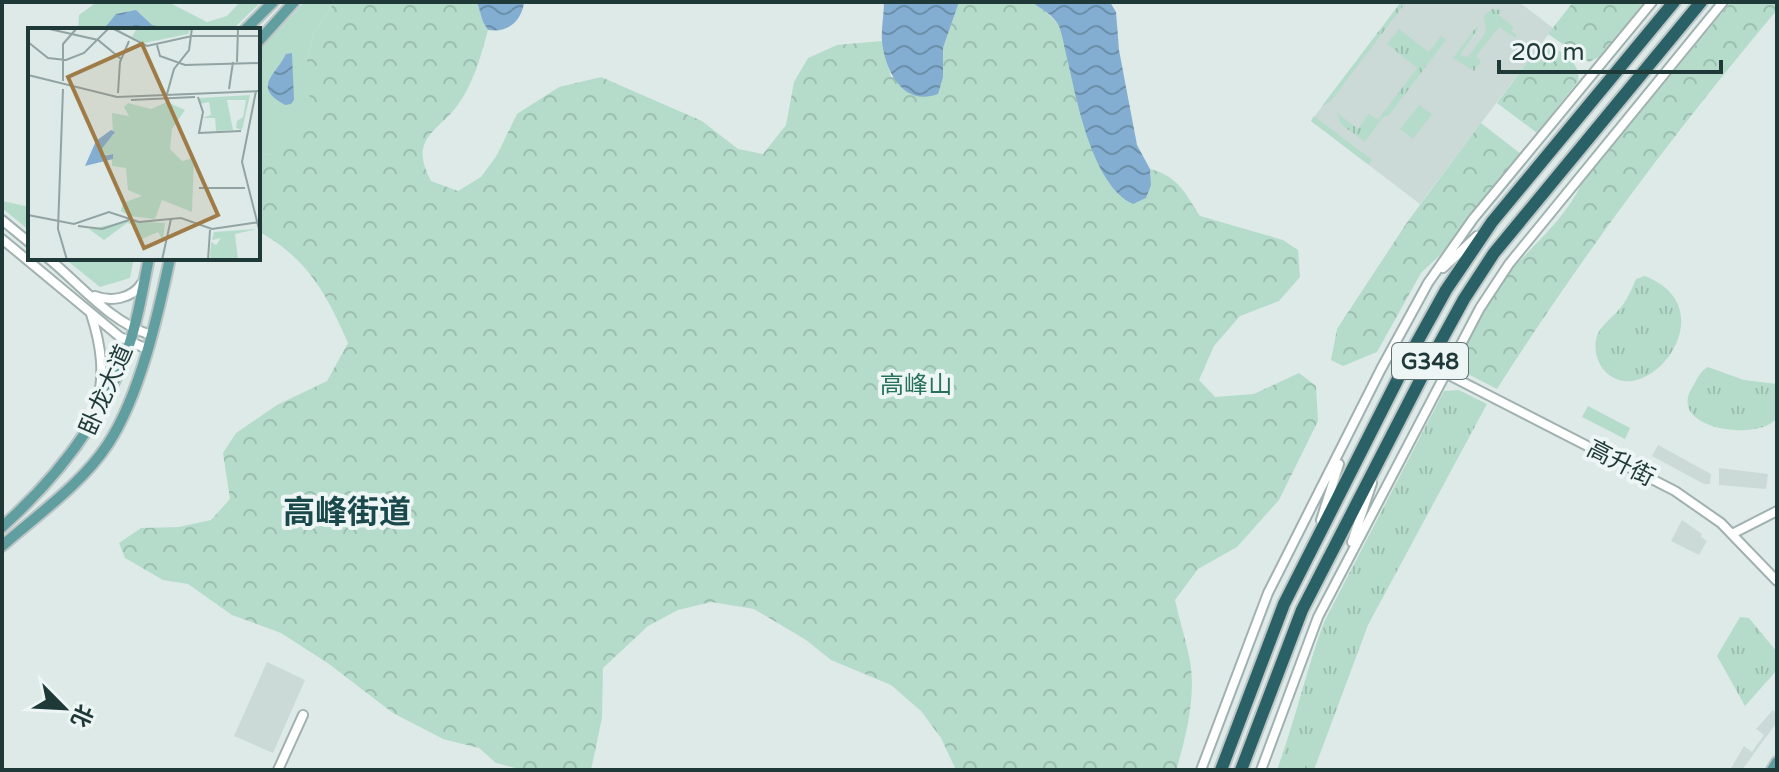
<svg xmlns="http://www.w3.org/2000/svg" width="1779" height="772" viewBox="0 0 1779 772" font-family="'Varela Round','Noto Sans SC',sans-serif">
<style>
.built{fill:#cbd9d7}
.grass{fill:url(#grass-tufts)}
.forest{fill:url(#forest-crowns)}
.park{fill:#b5dccb}
.water{fill:url(#water-waves)}
.lines{fill:none;stroke-linecap:round;stroke-linejoin:round}
.minor-casing{stroke:#a0b1b0;stroke-width:12}
.major-casing{stroke:#bcc4c4;stroke-width:14}
.highway-casing{stroke:#bcc4c4;stroke-width:16}
.minor{stroke:#fff;stroke-width:8}
.major{stroke:#609ea0;stroke-width:10}
.highway{stroke:#2a6166;stroke-width:12}
.labels{text-anchor:middle;stroke-width:8;stroke-linejoin:round;paint-order:stroke}
.shield{fill:#edf6f5;stroke:#5d7271;stroke-width:2}
.shield-label{font-size:22px;font-weight:bold;fill:#1f3939}
.park-label{font-size:24px;fill:#28715a;stroke:#edf6f5}
.street-label{font-size:24px;fill:#1f3939;stroke:#edf6f5}
.district-label{font-size:32px;font-weight:bold;fill:#1b494b;stroke:#edf6f5}
.inset-road{fill:none;stroke:#91a3a2;stroke-width:2}
.view{fill:#9f7c47;fill-opacity:0.15;stroke:#9f7c47;stroke-width:4}
.inset-edge{fill:none;stroke:#1f3939;stroke-width:4}
</style>
<defs>
<pattern id="grass-tufts" width="24" height="20" patternUnits="userSpaceOnUse" patternTransform="scale(2)"><rect width="24" height="20" fill="#b5dccb"/><path d="M3 7l-1-3M5 7V3M7 7l1-3M15 17l-1-3M17 17v-4M19 17l1-3" fill="none" stroke="#9bbeaf"/></pattern>
<pattern id="forest-crowns" width="20" height="18" patternUnits="userSpaceOnUse" patternTransform="scale(2)"><rect width="20" height="18" fill="#b5dccb"/><path d="M2 6a3 3 0 1 1 6 0M12 15a3 3 0 1 1 6 0" fill="none" stroke="#9bbeaf"/></pattern>
<pattern id="water-waves" width="16" height="10" patternUnits="userSpaceOnUse" patternTransform="scale(2)"><rect width="16" height="10" fill="#83aed1"/><path d="M0 5q4-4 8 0t8 0" fill="none" stroke="#6b8fab"/></pattern>
</defs>
<rect width="100%" height="100%" fill="#ddeae8"/>
<!-- built -->
<path class="built" d="M 1401,2 L 1519,2 L 1553,28 L 1420,204 L 1311,121 Z
M 1658,445 L 1711,474 L 1710,484 L 1704,484 L 1652,456 Z
M 1719,468 L 1768,474 L 1766,489 L 1719,485 Z
M 1682,520 L 1702,534 L 1701,537 L 1707,541 L 1699,555 L 1671,541 Z
M 267,662 L 305,680 L 273,753 L 234,736 Z
M 1773,710 L 1777,713 L 1777,722 L 1742,770 L 1730,770 L 1744,746 L 1752,752 L 1756,746 L 1764,735 L 1756,729 Z"/>
<!-- grass -->
<path class="grass" d="M 1401,2 L 1406,2 L 1330,102 L 1322,106 Z
M 1492,9 L 1502,10 L 1499,15 L 1514,27 L 1511,31 L 1517,35 L 1515,38 L 1499,27 L 1476,56 L 1481,61 L 1474,71 L 1453,58 L 1477,26 L 1478,29 L 1460,55 L 1468,57 L 1486,32 L 1484,16 Z
M 1399,29 L 1429,52 L 1441,36 L 1446,40 L 1389,115 L 1383,117 L 1365,142 L 1341,124 L 1337,113 L 1358,129 L 1369,114 L 1378,120 L 1417,68 L 1387,44 Z
M 1314,116 L 1372,160 L 1369,165 L 1311,121 Z
M 1645,276 C 1731,310 1642,417 1603,369 C 1597,361 1594,350 1596,340 C 1599,325 1613,318 1622,306 C 1628,298 1632,288 1636,279 Z
M 1708,367 L 1744,380 L 1777,384 L 1777,418 C 1759,442 1664,430 1693,386 C 1698,378 1700,371 1708,367 Z
M 1459,390 L 1487,404 L 1368,625 L 1314,770 L 1277,770 C 1295,721 1306,671 1324,622 L 1444,391 Z
M 1740,617 L 1749,618 L 1777,652 L 1777,670 L 1745,706 L 1717,656 Z"/>
<!-- forest -->
<path class="forest" d="M 334,2 L 477,2 L 483,22 L 488,30 C 481,56 473,85 457,106 C 435,134 409,139 431,181 L 458,191 L 481,177 L 497,155 L 517,114 L 559,87 L 601,77 L 702,121 L 738,149 L 763,154 L 786,125 L 794,82 L 808,58 L 837,45 L 882,41 L 891,77 L 943,77 L 943,48 L 959,2 L 1031,2 L 1043,9 L 1058,24 L 1151,185 L 1150,169 C 1178,176 1185,193 1200,216 L 1283,240 L 1298,250 L 1300,277 L 1279,301 L 1240,316 L 1214,346 L 1199,380 L 1215,397 L 1254,394 L 1299,373 L 1316,386 L 1318,421 L 1279,500 L 1237,547 L 1198,569 L 1175,600 C 1179,619 1185,637 1189,656 C 1197,693 1187,732 1177,768 L 956,770 L 941,738 L 921,711 L 891,685 L 831,660 L 806,640 L 754,609 L 711,602 L 678,610 L 648,626 L 603,668 L 602,718 L 591,770 L 523,770 L 496,763 L 479,748 L 443,739 L 393,713 L 329,664 L 281,633 L 232,615 L 188,584 L 163,580 L 125,558 L 119,543 L 141,528 L 179,527 L 211,520 L 230,499 L 223,453 L 236,433 L 277,405 L 327,381 L 348,343 C 327,294 306,257 258,231 L 258,155 L 271,154 L 306,64 L 313,35 Z
M 1573,2 L 1645,2 L 1599,57 L 1589,62 L 1548,34 Z
M 1731,2 L 1777,2 L 1777,10 C 1676,130 1581,257 1497,389 L 1462,371 L 1459,360 C 1472,335 1494,288 1512,269 C 1537,242 1566,217 1582,183 Z
M 1543,41 C 1558,50 1582,61 1578,81 L 1537,133 L 1497,103 Z
M 1481,123 L 1521,154 L 1441,254 L 1421,273 L 1377,352 L 1343,366 L 1331,360 L 1337,329 L 1408,221 Z"/>
<!-- park -->
<path class="park" d="M 97,2 L 168,2 L 207,22 L 227,16 L 240,2 L 261,2 L 232,30 L 78,30 L 79,15 Z
M 304,2 L 334,2 L 313,35 L 306,64 L 312,119 L 296,146 L 271,154 L 258,155 L 258,52 Z
M 1419,105 L 1432,114 L 1413,139 L 1400,129 Z
M 2,201 L 30,207 L 30,231 L 2,208 Z
M 64,258 L 134,258 L 130,278 L 100,287 Z
M 1588,406 L 1630,428 L 1625,439 L 1582,417 Z"/>
<!-- water -->
<path class="water" d="M 477,2 L 524,2 L 524,3 C 521,22 507,33 488,30 L 483,22 Z
M 884,2 L 959,2 L 943,48 L 943,77 L 938,94 C 903,107 885,71 882,41 C 881,29 884,15 884,2 Z
M 1031,2 L 1110,2 L 1116,12 L 1119,50 L 1137,145 L 1150,169 L 1151,185 L 1146,198 L 1133,204 C 1093,186 1077,102 1068,62 C 1065,51 1063,37 1059,26 C 1054,16 1041,8 1031,2 Z
M 136,10 L 152,25 L 178,30 L 103,30 L 116,14 Z
M 292,53 L 294,100 L 291,104 L 285,105 C 251,87 276,75 286,54 Z"/>
<g class="lines">
<!-- minor casing -->
<g class="minor-casing">
<path id="minor" d="M 2,220 L 30,243
M 2,239 L 120,337 L 147,349
M 48,258 C 81,285 110,322 151,335
M 1443,268 L 1477,236
M 95,296 C 111,302 132,299 142,283
M 91,314 C 102,348 105,375 96,410
M 1445,373 L 1675,491 L 1721,523 L 1777,581
M 1321,520 L 1339,464
M 1732,534 L 1777,511
M 1352,542 L 1372,483
M 278,770 L 303,715
M 1201,770 L 1268,593 L 1381,369 L 1428,283 L 1473,219 L 1652,2
M 1261,770 L 1318,617 L 1480,308 L 1509,264 L 1723,2"/>
</g>
<!-- major casing -->
<g class="major-casing">
<path id="major" d="M 245,30 L 273,2
M 258,42 L 294,2
M 2,527 C 59,476 106,415 130,342 C 139,315 143,286 149,258
M 2,546 C 37,515 82,484 108,444 C 140,395 158,315 170,258
M 1772,770 L 1777,762"/>
</g>
<!-- highway casing -->
<g class="highway-casing">
<path id="highway" d="M 1221,770 L 1284,604 L 1411,353 L 1446,290 L 1492,222 L 1674,2
M 1241,770 L 1302,610 L 1430,361 L 1464,299 L 1494,253 L 1701,2"/>
</g>
<!-- minor -->
<use href="#minor" class="minor"/>
<!-- major -->
<use href="#major" class="major"/>
<!-- highway -->
<use href="#highway" class="highway"/>
</g>
<g class="labels">
<!-- shield labels -->
<rect class="shield" x="1392" y="343" width="76" height="36" rx="6"/>
<g class="shield-label">
<text x="1430" y="369">G348</text>
</g>
<!-- park labels -->
<g class="park-label">
<text x="916" y="393">高峰山</text>
</g>
<!-- street labels -->
<g class="street-label">
<text transform="translate(106 390) rotate(-66)" y="8">卧龙大道</text>
<text transform="translate(1621 463) rotate(27)" y="8">高升街</text>
</g>
<!-- district labels -->
<g class="district-label">
<text x="347" y="523">高峰街道</text>
</g>
</g>
<!-- overview -->
<g transform="translate(28 28)">
<rect width="232" height="232" fill="#ddeae8"/>
<path d="M 222,67 L 214,102 L 208,100 L 209,93 L 215,89 L 218,72 L 199,72 L 205,102 L 188,103 L 187,90 L 174,90 L 183,87 L 181,74 L 171,76 L 172,70 ZM 229,201 L 207,206 L 210,232 L 182,231 L 183,214 L 188,217 L 193,210 L 184,212 L 186,204 Z" fill="#b5dccb"/>
<path d="M 139,74 L 157,82 L 144,101 L 142,121 L 154,133 L 166,130 L 164,184 L 134,172 L 127,191 L 101,188 L 93,183 L 95,175 L 114,168 L 100,162 L 98,140 L 84,138 L 84,126 L 73,127 L 73,117 L 85,107 L 84,85 L 101,88 L 96,79 L 100,75 L 123,81 Z" fill="#b5dccb"/>
<path d="M 109,0 L 163,0 L 160,6 L 116,15 L 104,9 ZM 102,193 L 137,195 L 135,212 L 130,204 L 114,211 L 108,197 L 99,195 L 76,212 L 61,201 Z" fill="#b5dccb"/>
<path d="M 83,102 L 87,104 L 72,123 L 74,128 L 85,126 L 85,131 L 57,138 L 68,113 Z" fill="#83aed1"/>
<path class="inset-road" d="M 17,0 L 70,12 L 93,31M 84,0 L 119,18 L 164,8 L 232,8M 0,14 L 20,30 L 38,32 L 56,25 L 81,0M 129,17 L 132,28 L 157,37 L 232,35M 209,34 L 210,0M 0,47 L 89,69 L 232,63M 35,53 L 35,16 L 49,0M 35,61 L 30,201 L 39,232M 201,61 L 205,34M 228,63 L 214,134 L 232,205M 90,65 L 92,34 L 101,13M 139,66 L 146,41 L 161,22 L 164,0M 170,69 L 175,84 L 171,105 L 213,103M 103,72 L 167,69M 171,160 L 217,160M 0,187 L 46,196 L 81,184 L 111,194 L 153,190 L 184,201 L 232,194M 50,198 L 74,201 L 101,192M 134,232 L 143,191M 180,232 L 182,202"/>
<path class="view" d="M 114,16 L 190,187 L 116,220 L 40,49 Z"/>
<rect width="232" height="232" class="inset-edge"/>
</g>
<!-- border -->
<rect width="1779" height="772" fill="none" stroke="#1f3939" stroke-width="8"/>
<!-- north arrow -->
<g transform="translate(64 708) rotate(114)" stroke="#edf6f5" stroke-width="6" paint-order="stroke">
<path d="M0-6L14 30L0 20L-14 30Z" fill="#1f3939"/>
<text y="-12" font-size="22" font-weight="bold" text-anchor="middle" fill="#1f3939">北</text>
</g>
<!-- scale -->
<path d="M1499 60v12h222v-12" fill="none" stroke="#1f3939" stroke-width="4"/>
<text x="1511" y="60" font-size="24" fill="#1f3939" stroke="#edf6f5" stroke-width="6" paint-order="stroke">200 m</text>
</svg>
